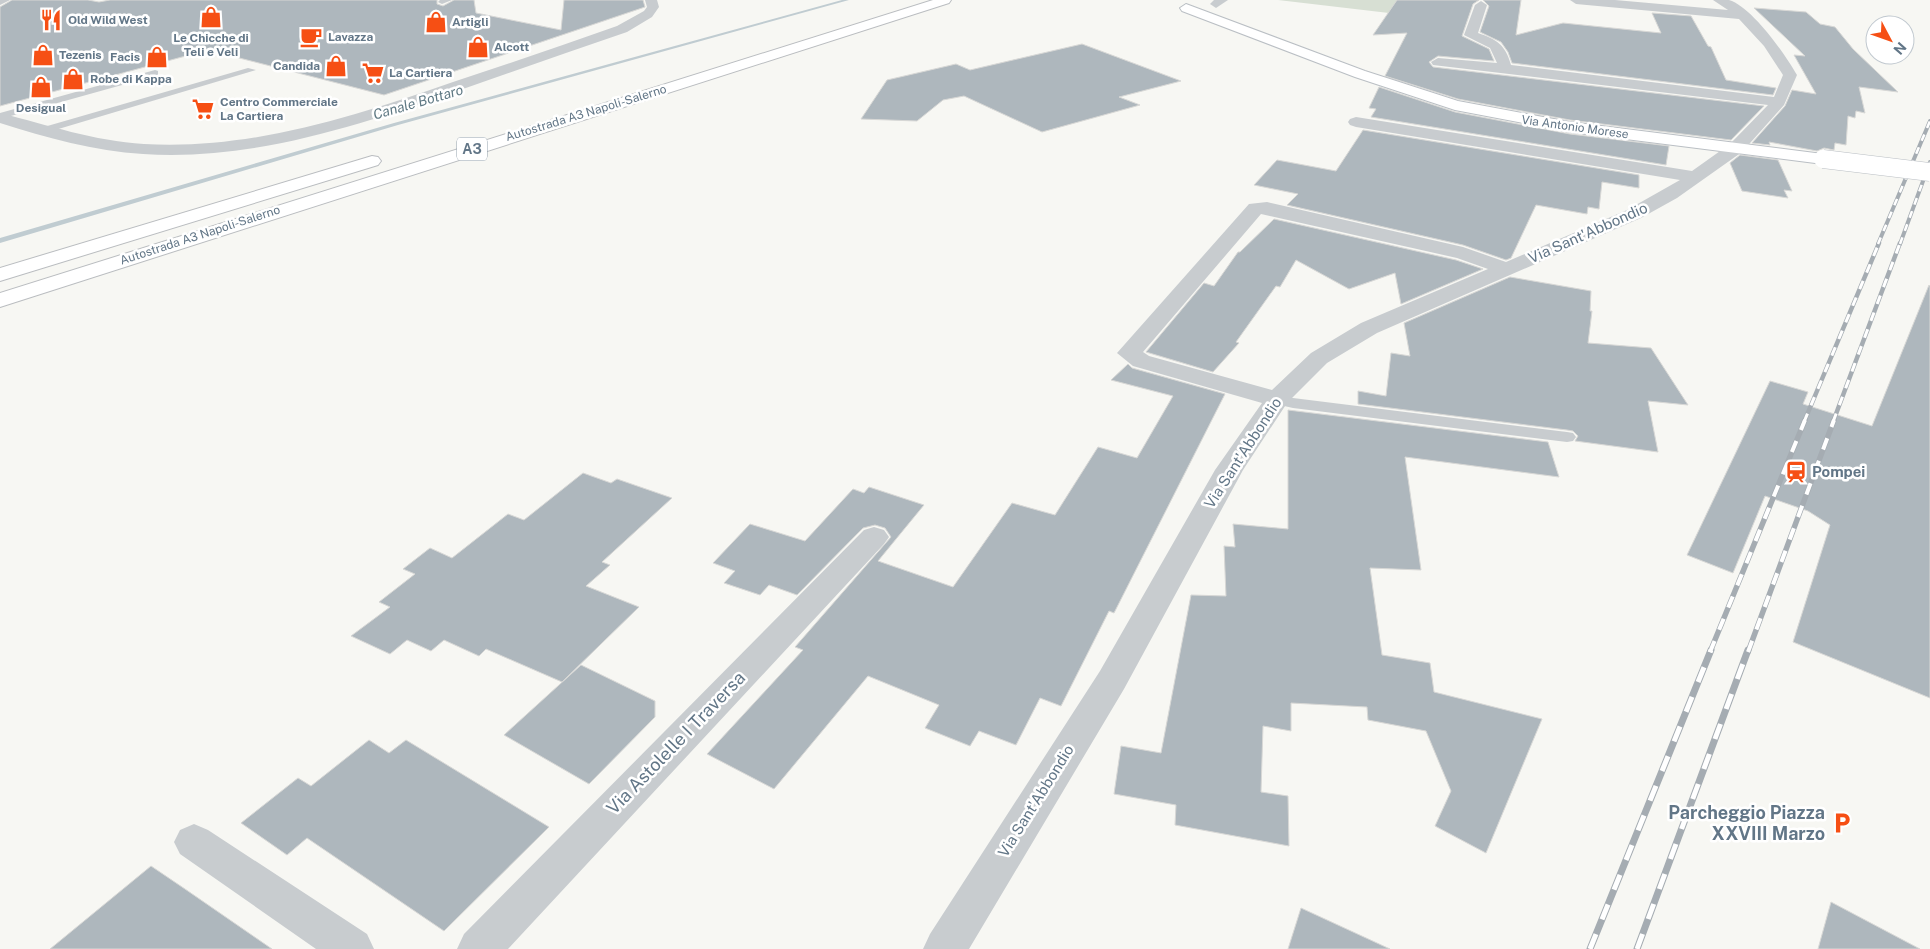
<svg xmlns="http://www.w3.org/2000/svg" width="1930" height="949" viewBox="0 0 1930 949" font-family="'Public Sans',sans-serif">
<style>
.green{fill:#d7dfd3}
.lines{fill:none;stroke-linecap:round;stroke-linejoin:round}
.stream{fill:#c0ccd1;fill-rule:evenodd}
.building{fill:#aeb7bd;stroke:#d8d8d6}
.secondary-casing{stroke:#babfc4;stroke-width:2}
.highway-casing{stroke:#babdc0;stroke-width:2}
.lane{fill:#c8cccf;fill-rule:evenodd}
.street{fill:#c8cccf;fill-rule:evenodd}
.secondary{fill:#fff;fill-rule:evenodd}
.highway{fill:#fff;fill-rule:evenodd}
.rail-far3-casing{stroke:#a5acb2;stroke-width:4}
.rail-far2-casing{stroke:#a5acb2;stroke-width:4.5}
.rail-far1-casing{stroke:#a5acb2;stroke-width:5.5}
.rail-casing{stroke:#a5acb2;stroke-width:7}
.rail-far3{stroke:#fff;stroke-width:2.5;stroke-dasharray:7;stroke-linecap:butt}
.rail-far2{stroke:#fff;stroke-width:3;stroke-dasharray:9;stroke-linecap:butt}
.rail-far1{stroke:#fff;stroke-width:4;stroke-dasharray:12;stroke-linecap:butt}
.rail{stroke:#fff;stroke-width:5;stroke-dasharray:16;stroke-linecap:butt}
.secondary-bridge-casing{stroke:#babfc4;stroke-width:19;stroke-linecap:butt}
.secondary-bridge{stroke:#fff;stroke-width:18}
.labels{text-anchor:middle;stroke-width:5;stroke-linejoin:round;paint-order:stroke}
.far-poi-label{font-size:12px;font-weight:bold;fill:#627687;stroke:#fff;text-anchor:start}
.far-street-label{font-size:12px;fill:#627687;stroke:#fff}
.far-water-label{font-size:14px;font-style:italic;fill:#5e7883;stroke:#fff}
.shield{fill:#fff;stroke:#919fab;stroke-width:1}
.shield-label{font-size:14px;font-weight:bold;fill:#627687}
.street-label{font-size:15px;fill:#627687;stroke:#fff}
.poi-label{font-size:15px;font-weight:bold;fill:#627687;stroke:#fff;text-anchor:start}
.near-street-label{font-size:18px;fill:#627687;stroke:#fff}
.near-poi-label{font-size:18px;font-weight:bold;fill:#627687;stroke:#fff;text-anchor:end}
</style>
<rect width="100%" height="100%" fill="#f7f7f3"/>
<!-- green -->
<path class="green" d="M 1278,0 L 1417,0 L 1406,15 Z"/>
<g class="lines">
<!-- stream -->
<path class="stream" d="M 842,0 L 849,0 L 398,125 L 0,243 L 0,238 L 394,123 Z"/>
</g>
<!-- building -->
<path class="building" d="M 12,0 L 88,0 L 99,2 L 110,0 L 437,0 L 437,4 L 443,6 L 454,0 L 474,0 L 476,13 L 561,30 L 564,0 L 643,0 L 645,7 L 384,95 L 208,50 L 0,106 L 0,7 Z
M 1397,0 L 1479,0 L 1473,4 L 1462,36 L 1489,49 L 1494,61 L 1438,56 L 1429,62 L 1433,67 L 1764,106 L 1731,140 L 1570,120 L 1458,99 L 1385,76 L 1407,33 L 1373,35 Z
M 1483,0 L 1521,0 L 1516,35 L 1563,23 L 1661,33 L 1652,13 L 1691,16 L 1708,46 L 1711,47 L 1726,80 L 1776,88 L 1773,95 L 1512,63 L 1508,52 L 1501,42 L 1480,32 L 1489,6 Z
M 1754,8 L 1806,12 L 1820,24 L 1835,27 L 1853,49 L 1898,92 L 1859,87 L 1865,113 L 1856,111 L 1855,118 L 1848,116 L 1846,145 L 1835,143 L 1834,150 L 1824,148 L 1817,151 L 1769,142 L 1770,145 L 1752,143 L 1785,106 L 1792,90 L 1816,94 L 1794,55 L 1805,56 Z
M 1082,44 L 1181,81 L 1119,97 L 1140,105 L 1042,132 L 964,96 L 943,100 L 917,121 L 861,119 L 887,80 L 956,64 L 970,70 Z
M 1379,87 L 1455,112 L 1570,134 L 1669,146 L 1666,165 L 1371,117 L 1376,109 L 1369,108 Z
M 1363,130 L 1639,175 L 1639,188 L 1602,182 L 1599,209 L 1588,207 L 1587,214 L 1536,205 L 1511,258 L 1506,260 L 1463,245 L 1287,205 L 1298,194 L 1254,185 L 1277,160 L 1336,171 Z
M 1740,155 L 1778,160 L 1792,191 L 1784,190 L 1788,198 L 1742,191 L 1730,163 Z
M 1274,219 L 1456,260 L 1483,269 L 1401,304 L 1395,273 L 1349,289 L 1296,260 L 1280,287 L 1276,286 L 1236,342 L 1239,343 L 1213,372 L 1146,352 L 1204,283 L 1214,286 L 1238,252 L 1240,252 Z
M 1510,277 L 1591,291 L 1590,311 L 1592,311 L 1588,343 L 1651,348 L 1688,405 L 1648,401 L 1658,452 L 1575,441 L 1578,436 L 1573,431 L 1567,430 L 1358,404 L 1358,391 L 1386,396 L 1391,353 L 1410,356 L 1404,323 Z
M 1929,285 L 1930,286 L 1930,698 L 1793,642 L 1830,525 L 1808,511 L 1765,496 L 1733,573 L 1687,555 L 1770,381 L 1808,392 L 1803,404 L 1872,426 Z
M 1128,364 L 1132,368 L 1225,394 L 1114,613 L 1109,611 L 1061,706 L 1040,698 L 1016,745 L 979,731 L 970,746 L 925,728 L 939,705 L 868,676 L 774,789 L 707,754 L 803,650 L 795,647 L 891,537 L 885,528 L 875,525 L 863,528 L 797,595 L 769,585 L 760,595 L 724,583 L 735,571 L 713,563 L 750,524 L 805,541 L 853,489 L 864,493 L 869,487 L 924,505 L 878,561 L 953,587 L 1012,503 L 1055,515 L 1098,447 L 1137,458 L 1173,396 L 1111,380 Z
M 1288,410 L 1548,442 L 1559,477 L 1405,457 L 1421,570 L 1370,568 L 1382,655 L 1430,663 L 1434,692 L 1542,719 L 1486,853 L 1435,826 L 1451,791 L 1426,731 L 1368,720 L 1367,707 L 1291,703 L 1291,731 L 1263,726 L 1261,792 L 1288,796 L 1289,846 L 1175,825 L 1176,805 L 1114,794 L 1121,746 L 1161,753 L 1191,595 L 1226,596 L 1224,546 L 1235,547 L 1233,524 L 1288,529 Z
M 583,473 L 611,483 L 617,479 L 672,498 L 602,562 L 610,565 L 586,586 L 639,607 L 562,682 L 486,649 L 479,656 L 444,640 L 431,651 L 407,640 L 390,654 L 351,636 L 390,607 L 379,602 L 415,574 L 403,569 L 430,548 L 452,558 L 508,514 L 524,520 Z
M 581,665 L 655,701 L 655,717 L 589,784 L 504,735 Z
M 369,740 L 389,753 L 406,740 L 549,827 L 444,931 L 307,838 L 287,855 L 241,823 L 298,778 L 311,786 Z
M 151,866 L 185,889 L 272,949 L 50,949 Z
M 1831,902 L 1920,949 L 1818,949 Z
M 1301,908 L 1390,949 L 1288,949 Z"/>
<g class="lines">
<!-- secondary casing -->
<g class="secondary-casing">
<path id="secondary" d="M 1186,4 L 1365,71 L 1458,101 L 1570,122 L 1823,154 L 1829,155 L 1832,159 L 1829,163 L 1823,164 L 1570,132 L 1455,110 L 1355,77 L 1182,11 L 1180,8 Z"/>
</g>
<!-- highway casing -->
<g class="highway-casing">
<path id="highway" d="M 933,0 L 951,0 L 949,3 L 0,307 L 0,293 Z
M 372,156 L 378,157 L 381,161 L 378,165 L 0,281 L 0,268 Z"/>
</g>
<!-- lane -->
<path class="lane" d="M 440,0 L 452,0 L 442,4 L 438,2 Z
M 248,68 L 256,70 L 45,133 L 41,134 L 35,131 L 37,129 Z
M 155,70 L 158,71 L 158,75 L 0,119 L 0,113 Z
M 1277,394 L 1293,398 L 1567,432 L 1573,433 L 1576,437 L 1573,441 L 1567,442 L 1293,408 L 1271,403 L 1268,399 L 1271,395 Z"/>
<!-- street -->
<path class="street" d="M 0,0 L 10,0 L 0,5 Z
M 645,0 L 657,0 L 659,7 L 652,17 L 627,32 C 572,51 517,70 463,89 C 360,125 254,161 143,154 C 94,151 47,138 0,123 L 0,113 C 48,125 94,141 144,144 C 251,150 353,117 453,82 C 508,64 563,45 617,26 L 644,11 L 647,7 Z
M 1214,0 L 1228,0 L 1216,8 L 1210,4 Z
M 1570,0 L 1615,0 L 1728,10 L 1713,0 C 1718,0 1724,0 1729,0 C 1752,7 1785,54 1797,75 L 1784,105 L 1742,152 L 1677,198 L 1641,218 L 1377,333 L 1327,363 L 1287,403 L 1243,470 L 1124,689 L 969,949 L 923,949 L 930,934 L 1100,671 L 1215,470 L 1262,403 L 1133,366 L 1117,353 L 1249,204 L 1267,202 L 1463,247 L 1506,262 L 1627,210 L 1680,180 L 1356,127 L 1350,125 L 1348,122 L 1350,119 L 1356,117 L 1692,171 L 1730,144 L 1768,105 L 1433,65 L 1431,62 L 1438,58 L 1497,63 L 1490,48 L 1464,35 L 1475,5 L 1481,1 L 1487,5 L 1478,33 C 1496,39 1506,45 1511,65 L 1774,97 L 1783,75 L 1764,46 L 1739,19 L 1576,4 ZM 1261,214 L 1457,258 L 1488,269 L 1361,323 L 1311,353 L 1272,390 L 1149,356 L 1143,352 Z
M 874,527 L 884,530 L 889,537 L 884,544 L 508,949 L 457,949 L 464,934 L 864,530 Z
M 194,824 L 208,830 L 367,934 L 374,949 L 316,949 L 180,854 L 174,842 L 180,830 Z"/>
<!-- secondary -->
<use href="#secondary" class="secondary"/>
<!-- highway -->
<use href="#highway" class="highway"/>
<!-- rail-far3 casing -->
<g class="rail-far3-casing">
<path id="rail-far3" d="M 1878,244 L 1930,121
M 1900,244 L 1930,162"/>
</g>
<!-- rail-far2 casing -->
<g class="rail-far2-casing">
<path id="rail-far2" d="M 1804,422 L 1879,243
M 1833,422 L 1900,243"/>
</g>
<!-- rail-far1 casing -->
<g class="rail-far1-casing">
<path id="rail-far1" d="M 1710,652 L 1805,420
M 1748,652 L 1834,420"/>
</g>
<!-- rail casing -->
<g class="rail-casing">
<path id="rail" d="M 1590,949 L 1711,650
M 1637,949 L 1748,650"/>
</g>
<!-- rail-far3 -->
<use href="#rail-far3" class="rail-far3"/>
<!-- rail-far2 -->
<use href="#rail-far2" class="rail-far2"/>
<!-- rail-far1 -->
<use href="#rail-far1" class="rail-far1"/>
<!-- rail -->
<use href="#rail" class="rail"/>
<!-- secondary-bridge casing -->
<g class="secondary-bridge-casing">
<path id="secondary-bridge" d="M 1823,159 L 1930,172"/>
</g>
<!-- secondary-bridge -->
<use href="#secondary-bridge" class="secondary-bridge"/>
</g>
<!-- icons -->
<defs>
<g id="shop-bare" transform="scale(1.725)"><path d="M-5-2.5h2.3a2.7 3.5 0 0 1 5.4 0H5L5.5 6h-11ZM-1.5-2.5h3a1.5 2.3 0 0 0-3 0Z" fill="#f64f14" stroke="#fff" stroke-width="2.5" paint-order="stroke"/></g>
<g id="restaurant-bare" transform="scale(1.725)"><path d="M-5-6h1v4h1v-4h1v4h1v-4h1v5L-1.5 .5V6h-2V.5L-5-1ZM5-6V6H3V1.5H1.5Q1.5-4 5-6Z" fill="#f64f14" stroke="#fff" stroke-width="2.5" paint-order="stroke"/></g>
<g id="cafe-bare" transform="scale(1.725)"><path d="M-5.5-4.5H6V0H3Q3 3.5 0 3.5H-2.5Q-5.5 3.5-5.5 0ZM3-3.2v2h1.7v-2ZM-6 4.5H4V6H-6Z" fill="#f64f14" stroke="#fff" stroke-width="2.5" paint-order="stroke"/></g>
<g id="supermarket-bare" transform="scale(1.725)"><path d="M-6-5.5h2.5l.6 2H6L4.5 2H-2.5L-4.4-4H-6ZM-1.5 3.2a1.3 1.3 0 1 0 .1 0ZM3 3.2a1.3 1.3 0 1 0 .1 0Z" fill="#f64f14" stroke="#fff" stroke-width="2.5" paint-order="stroke"/></g>
<g id="station-bare" transform="scale(1.725)"><path d="M-3-6H3Q5-6 5-4V2Q5 4 3 4L4.5 6H3L1.5 4h-3L-3 6H-4.5L-3 4Q-5 4-5 2V-4Q-5-6-3-6ZM-3.5-4v3h7v-3ZM-3.5 1v1.5H-2V1ZM2 1v1.5H3.5V1Z" fill="#f64f14" stroke="#fff" stroke-width="2.5" paint-order="stroke"/></g>
<g id="parking-bare" transform="scale(1.725)"><path d="M-3.5-5.5H1a3.5 3.5 0 0 1 0 7H-1V5.5H-3.5ZM-1-3.4V-.6H.8a1.4 1.4 0 0 0 0-2.8Z" fill="#f64f14" stroke="#fff" stroke-width="2.5" paint-order="stroke"/></g>
</defs>
<g fill-rule="evenodd">
<use href="#shop-bare" x="211" y="17"/>
<use href="#restaurant-bare" x="51" y="20"/>
<use href="#shop-bare" x="436" y="22"/>
<use href="#cafe-bare" x="311" y="37"/>
<use href="#shop-bare" x="478" y="47"/>
<use href="#shop-bare" x="43" y="55"/>
<use href="#shop-bare" x="157" y="57"/>
<use href="#shop-bare" x="336" y="66"/>
<use href="#supermarket-bare" x="373" y="73"/>
<use href="#shop-bare" x="73" y="79"/>
<use href="#shop-bare" x="41" y="87"/>
<use href="#supermarket-bare" x="203" y="109"/>
<use href="#station-bare" x="1796" y="472"/>
<use href="#parking-bare" x="1842" y="823"/>
</g>
<g class="labels">
<!-- far-poi labels -->
<g class="far-poi-label">
<text x="68" y="24">Old Wild West</text>
<text x="452" y="26">Artigli</text>
<text x="328" y="41">Lavazza</text>
<text x="211" y="42" text-anchor="middle">Le Chicche di<tspan x="211" dy="14">Teli e Veli</tspan></text>
<text x="494" y="51">Alcott</text>
<text x="59" y="59">Tezenis</text>
<text x="140" y="61" text-anchor="end">Facis</text>
<text x="320" y="70" text-anchor="end">Candida</text>
<text x="389" y="77">La Cartiera</text>
<text x="90" y="83">Robe di Kappa</text>
<text x="220" y="106">Centro Commerciale<tspan x="220" dy="14">La Cartiera</tspan></text>
<text x="41" y="112" text-anchor="middle">Desigual</text>
</g>
<!-- far-street labels -->
<g class="far-street-label">
<text transform="translate(586 113) rotate(-17)" y="4">Autostrada A3 Napoli-Salerno</text>
<text transform="translate(1575 127) rotate(8)" y="4">Via Antonio Morese</text>
<text transform="translate(200 235) rotate(-18)" y="4">Autostrada A3 Napoli-Salerno</text>
</g>
<!-- far-water labels -->
<g class="far-water-label">
<text transform="translate(418 102) rotate(-16)" y="5">Canale Bottaro</text>
</g>
<!-- shield labels -->
<rect class="shield" x="457" y="137.5" width="30" height="23" rx="4"/>
<g class="shield-label">
<text x="472" y="154">A3</text>
</g>
<!-- street labels -->
<g class="street-label">
<text transform="translate(1588 233) rotate(-24)" y="5">Via Sant'Abbondio</text>
<text transform="translate(1243 453) rotate(-57)" y="5">Via Sant'Abbondio</text>
<text transform="translate(1036 801) rotate(-58)" y="5">Via Sant'Abbondio</text>
</g>
<!-- poi labels -->
<g class="poi-label">
<text x="1812" y="477">Pompei</text>
</g>
<!-- near-street labels -->
<g class="near-street-label">
<text transform="translate(676 743) rotate(-46)" y="6">Via Astolelle I Traversa</text>
</g>
<!-- near-poi labels -->
<g class="near-poi-label">
<text x="1825" y="819">Parcheggio Piazza<tspan x="1825" dy="21">XXVIII Marzo</tspan></text>
</g>
</g>
<!-- north arrow -->
<g transform="translate(1890 40) rotate(131)"><circle r="24" fill="#ffffff" stroke="#c0c8cf"/>
<path d="M0-4L9 19L0 12L-9 19Z" fill="#f64f14"/>
<text y="-8" font-size="14" font-weight="bold" text-anchor="middle" fill="#627687">N</text>
</g>
</svg>
